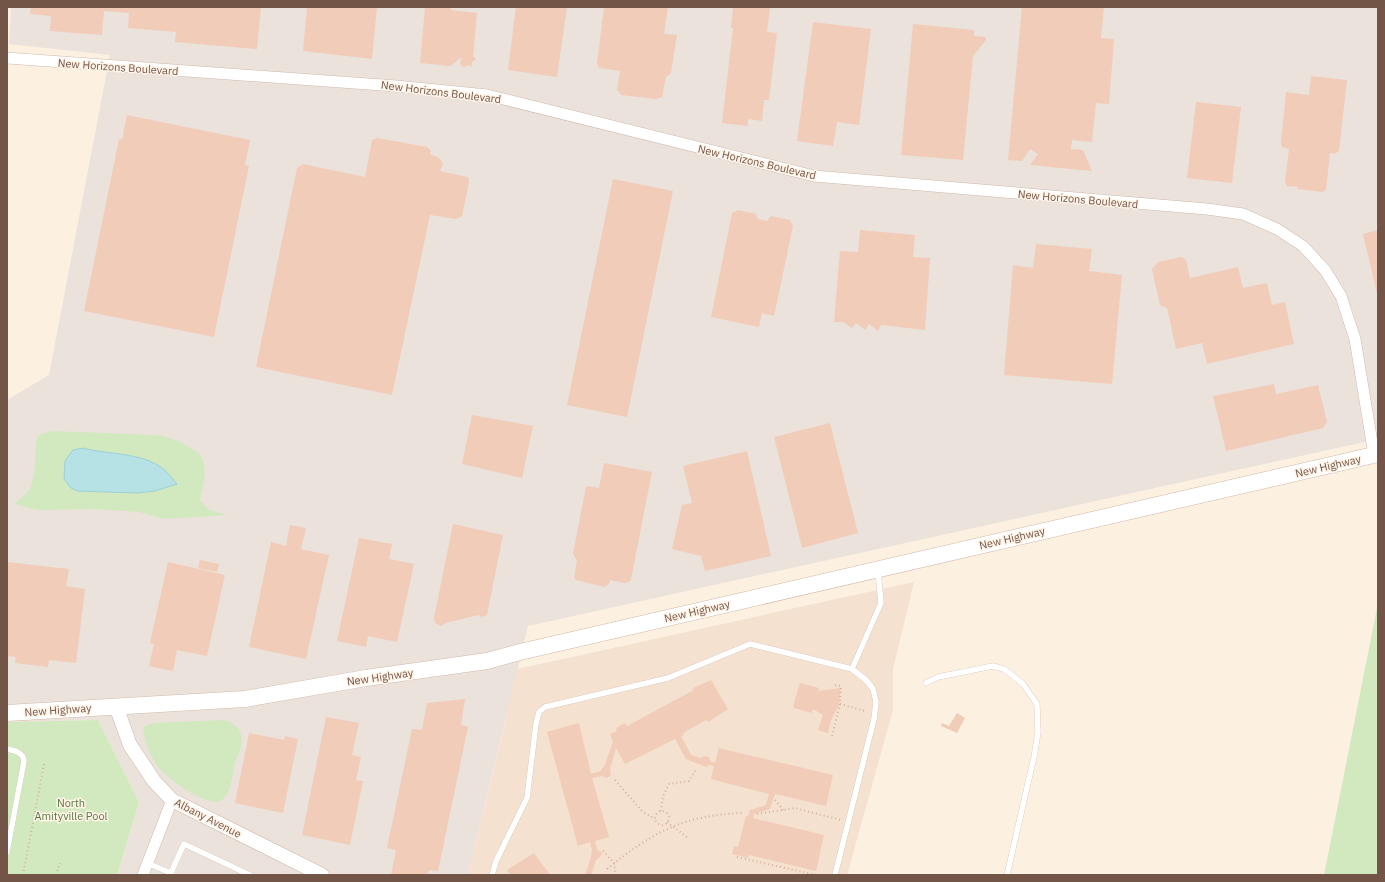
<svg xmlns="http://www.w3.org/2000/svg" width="1385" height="882" viewBox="0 0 1385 882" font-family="'IBM Plex Sans',sans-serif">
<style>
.residential{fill:#f4e1cf}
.industrial{fill:#ebe2dc}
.green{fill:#d2e9c0}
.water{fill:#b6e1e5;stroke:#9cd1d7}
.building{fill:#f1ccb8}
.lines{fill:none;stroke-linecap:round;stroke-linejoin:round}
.service-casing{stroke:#cfb9ab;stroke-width:6}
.minor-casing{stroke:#cfb9ab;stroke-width:12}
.tertiary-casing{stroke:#cfb9ab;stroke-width:15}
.secondary-casing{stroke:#d2b8a8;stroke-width:17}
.path{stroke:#d6b09c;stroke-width:2;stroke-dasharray:1 3;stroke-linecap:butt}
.service{stroke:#fff;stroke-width:5.5}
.minor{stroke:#fff;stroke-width:11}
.tertiary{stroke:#fff;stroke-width:14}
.secondary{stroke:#fff;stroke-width:16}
.labels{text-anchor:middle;stroke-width:3;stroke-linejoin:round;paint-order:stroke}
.street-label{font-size:11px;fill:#735548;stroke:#fff4e7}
.park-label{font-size:11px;fill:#547940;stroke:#fff4e7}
</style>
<rect width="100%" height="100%" fill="#fcf0e1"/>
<!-- residential -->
<path class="residential" d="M 914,582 L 893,669 L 893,710 L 847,875 L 468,875 L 507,715 L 508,671 Z"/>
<!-- industrial -->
<path class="industrial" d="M 11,7 L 1378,7 L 1378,439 L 528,626 L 468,875 L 117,875 L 139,802 L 98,720 L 7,722 L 7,400 L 49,375 L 110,55 L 9,44 Z"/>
<!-- green -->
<path class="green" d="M 52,431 L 133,434 L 163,436 L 179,441 L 199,453 L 203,460 L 205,474 L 200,501 L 210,510 L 228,515 L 164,519 L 139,512 L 96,509 L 38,510 L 14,504 C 19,499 27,494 30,488 C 38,472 33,452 38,435 Z
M 1378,603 L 1378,875 L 1324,875 Z
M 98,720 L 139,802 L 117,875 L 7,875 L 7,722 Z
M 224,720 C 230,722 235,724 239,730 C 242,735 242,742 241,748 C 240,753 237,757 235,762 C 232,773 232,795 220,801 C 208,808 165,777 158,767 C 150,755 144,742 143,727 L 153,723 Z"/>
<!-- water -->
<path class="water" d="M 83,448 C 108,455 141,452 162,468 C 168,472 172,479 177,484 L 155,491 L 137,493 L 78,491 L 71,488 L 64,479 L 65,461 L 73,450 Z"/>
<!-- building -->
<path class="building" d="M 31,7 L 261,7 L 257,49 L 175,42 L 176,32 L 128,28 L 129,13 L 104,11 L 102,35 L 50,31 L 51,16 L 30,14 Z
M 307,7 L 377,7 L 372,59 L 303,51 Z
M 425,7 L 451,7 L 451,10 L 477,13 L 473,56 L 476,59 L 472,62 L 471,68 L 469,65 L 465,67 L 461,66 L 460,62 L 462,60 L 460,58 L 451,66 L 420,63 Z
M 516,7 L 567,7 L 557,77 L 508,70 Z
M 604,7 L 668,7 L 664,34 L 677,35 L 671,73 L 666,77 L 662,97 L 656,99 L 621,95 L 617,90 L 620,71 L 599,68 L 597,63 Z
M 733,7 L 770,7 L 767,32 L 777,33 L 769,100 L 764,100 L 762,121 L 748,119 L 748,126 L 722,123 L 733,28 L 731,28 Z
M 1022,7 L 1104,7 L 1101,38 L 1114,39 L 1109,104 L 1096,103 L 1092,142 L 1072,140 L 1071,149 L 1083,150 L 1092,171 L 1030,165 L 1038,154 L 1030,149 L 1022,161 L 1008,160 Z
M 813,22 L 871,29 L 859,125 L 837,122 L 833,146 L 797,141 Z
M 913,24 L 974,30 L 974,36 L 986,37 L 986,40 L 973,56 L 963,160 L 901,155 Z
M 1311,76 L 1347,80 L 1339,151 L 1335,154 L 1330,153 L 1326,190 L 1323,192 L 1297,189 L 1298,187 L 1287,186 L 1285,181 L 1289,149 L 1282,147 L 1281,143 L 1286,92 L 1309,95 Z
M 1196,102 L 1241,107 L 1232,183 L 1187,178 Z
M 127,115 L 250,140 L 245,165 L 249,166 L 214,337 L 84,311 L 119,139 L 122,140 Z
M 377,138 L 427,147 L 431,151 L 430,154 L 439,158 L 443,164 L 440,171 L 468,177 L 469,182 L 462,216 L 456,219 L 430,215 L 392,395 L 256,367 L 297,168 L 303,164 L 365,177 L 372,140 Z
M 613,179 L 673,191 L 627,417 L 567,405 Z
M 738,210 L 756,214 L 758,219 L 767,221 L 771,216 L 790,220 L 793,226 L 774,316 L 762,313 L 759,327 L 711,317 L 732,213 Z
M 860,230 L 915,235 L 913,257 L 930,258 L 925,330 L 881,325 L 878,331 L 869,324 L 865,330 L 856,323 L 852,328 L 843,322 L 834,322 L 840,251 L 858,252 Z
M 1378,230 L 1378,293 L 1377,293 L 1363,234 Z
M 1036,244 L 1092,249 L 1089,271 L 1122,275 L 1112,384 L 1004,375 L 1013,265 L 1033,268 Z
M 1181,257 L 1186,260 L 1190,278 L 1238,267 L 1243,288 L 1267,283 L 1272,305 L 1285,302 L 1294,344 L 1207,364 L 1202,343 L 1176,349 L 1167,308 L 1160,305 L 1152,269 L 1158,262 Z
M 1274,384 L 1276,394 L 1318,385 L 1327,422 L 1323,428 L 1226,451 L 1213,396 Z
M 472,415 L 533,426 L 522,478 L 462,464 Z
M 830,423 L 858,533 L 802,548 L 774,437 Z
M 747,451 L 771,556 L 705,571 L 701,556 L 672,549 L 682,505 L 692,503 L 683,466 Z
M 604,463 L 652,472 L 631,579 L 629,582 L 624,583 L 610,580 L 609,584 L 604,587 L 576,580 L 574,578 L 577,560 L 573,554 L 586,486 L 599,488 Z
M 453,524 L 503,535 L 487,615 L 482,617 L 478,615 L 446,623 L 441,626 L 435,623 L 434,618 Z
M 290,525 L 306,528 L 301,549 L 329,555 L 306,659 L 249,647 L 271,542 L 286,546 Z
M 359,538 L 392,544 L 389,559 L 414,564 L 397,642 L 368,636 L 366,647 L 337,641 Z
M 200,560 L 219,564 L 217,572 L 198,568 Z
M 7,562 L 69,569 L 66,586 L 85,589 L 76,663 L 49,660 L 48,667 L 15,663 L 16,657 L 7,656 Z
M 168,562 L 225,575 L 207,656 L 177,650 L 173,671 L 149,666 L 154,644 L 150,643 Z
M 711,680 L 728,709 L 708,722 L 706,720 L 683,733 L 684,735 L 681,736 L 691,755 L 701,758 L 704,756 L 709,757 L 710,761 L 715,763 L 719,748 L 833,775 L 826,806 L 775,794 L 770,809 L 754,814 L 753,818 L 824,835 L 816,871 L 749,855 L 748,858 L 732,854 L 734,846 L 738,847 L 746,816 L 748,816 L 750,810 L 766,805 L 769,794 L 711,779 L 714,766 L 709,765 L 706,767 L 686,759 L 675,739 L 625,764 L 616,748 L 610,769 L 611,775 L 607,778 L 602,776 L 592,778 L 609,837 L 595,841 L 597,849 L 602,853 L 601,856 L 596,860 L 591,875 L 585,875 L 591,857 L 592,850 L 590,842 L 578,846 L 547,732 L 579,723 L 591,774 L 601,771 L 602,768 L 604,767 L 613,742 L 610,734 L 617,731 L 616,728 L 625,723 L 627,726 L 694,690 L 693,688 Z
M 800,683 L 819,688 L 818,691 L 841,688 L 839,705 L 831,720 L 828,733 L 818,730 L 823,715 L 813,709 L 812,713 L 794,708 L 793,706 Z
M 465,699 L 461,725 L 468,727 L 438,871 L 429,870 L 428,875 L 391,875 L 396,850 L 387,848 L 412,729 L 422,730 L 427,703 Z
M 957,713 L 965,718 L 957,733 L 941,726 L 942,723 L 949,726 Z
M 326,717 L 359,723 L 352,755 L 361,757 L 356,780 L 363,781 L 350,845 L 302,835 Z
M 249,733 L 284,740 L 285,736 L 298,739 L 283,813 L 235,803 Z
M 534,853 L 550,875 L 510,875 L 507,870 Z"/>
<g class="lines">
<!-- service casing -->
<g class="service-casing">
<path id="service" d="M 852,669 L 881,603 L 878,571
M 926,683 L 938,677 L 993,666 L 1004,669 L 1023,684 L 1037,704 L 1038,732 L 1034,757 L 1007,875
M 7,749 C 15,751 23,752 24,761 L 7,852
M 147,863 L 171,873
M 170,875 L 184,844 L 250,875
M 492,875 L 496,861 L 527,798 L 536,724 L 539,712 L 545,707 L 668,678 L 750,644 L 852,669 L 867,681 L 873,689 L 876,702 L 874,719 L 835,875"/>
</g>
<!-- minor casing -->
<g class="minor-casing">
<path id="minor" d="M 7,58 L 396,86 L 487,95 L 814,176 L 1207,209 L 1243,214 L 1277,229 L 1303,246 L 1325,270 L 1341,296 L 1355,339 L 1374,455
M 143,875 L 172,800"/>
</g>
<!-- tertiary casing -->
<g class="tertiary-casing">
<path id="tertiary" d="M 116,706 L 130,745 L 154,781 L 172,800 L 322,875"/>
</g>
<!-- secondary casing -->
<g class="secondary-casing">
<path id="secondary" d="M 7,713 L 245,699 L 366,678 L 487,661 L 520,652 L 1378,454"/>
</g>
<!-- path -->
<path class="path" d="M 840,704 L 865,711
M 832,736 L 840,704 L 841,686 L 833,685
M 615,780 L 642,811 L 655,819
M 775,800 L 783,810
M 661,811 L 663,796 L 669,784 L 689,781 L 696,770
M655 818a7 7 0 1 1 14 0a7 7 0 1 1-14 0Z
M 757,814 L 795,808 L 841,820
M 667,822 L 688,838
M 603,851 L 614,863 L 616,875
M 737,857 L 816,875
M 607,869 C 653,832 683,815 744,813
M 23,875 L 44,764
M 56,875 L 60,863"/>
<!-- service -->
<use href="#service" class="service"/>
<!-- minor -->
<use href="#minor" class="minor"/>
<!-- tertiary -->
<use href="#tertiary" class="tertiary"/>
<!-- secondary -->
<use href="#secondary" class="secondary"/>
</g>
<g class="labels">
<!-- street labels -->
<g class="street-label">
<text transform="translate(118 67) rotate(4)" y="4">New Horizons Boulevard</text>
<text transform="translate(441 92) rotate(7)" y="4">New Horizons Boulevard</text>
<text transform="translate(757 162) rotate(13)" y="4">New Horizons Boulevard</text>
<text transform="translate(1078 199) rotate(5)" y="4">New Horizons Boulevard</text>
<text transform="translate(1328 466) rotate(-13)" y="4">New Highway</text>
<text transform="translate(1012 538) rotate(-13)" y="4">New Highway</text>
<text transform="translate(697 611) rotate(-13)" y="4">New Highway</text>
<text transform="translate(380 677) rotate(-8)" y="4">New Highway</text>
<text transform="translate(58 710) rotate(-4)" y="4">New Highway</text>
<text transform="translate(208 818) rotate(27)" y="4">Albany Avenue</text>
</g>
<!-- park labels -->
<g class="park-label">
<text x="71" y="807">North<tspan x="71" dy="13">Amityville Pool</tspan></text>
</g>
</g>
<!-- border -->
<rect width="1385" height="882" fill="none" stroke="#735548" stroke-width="16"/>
</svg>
